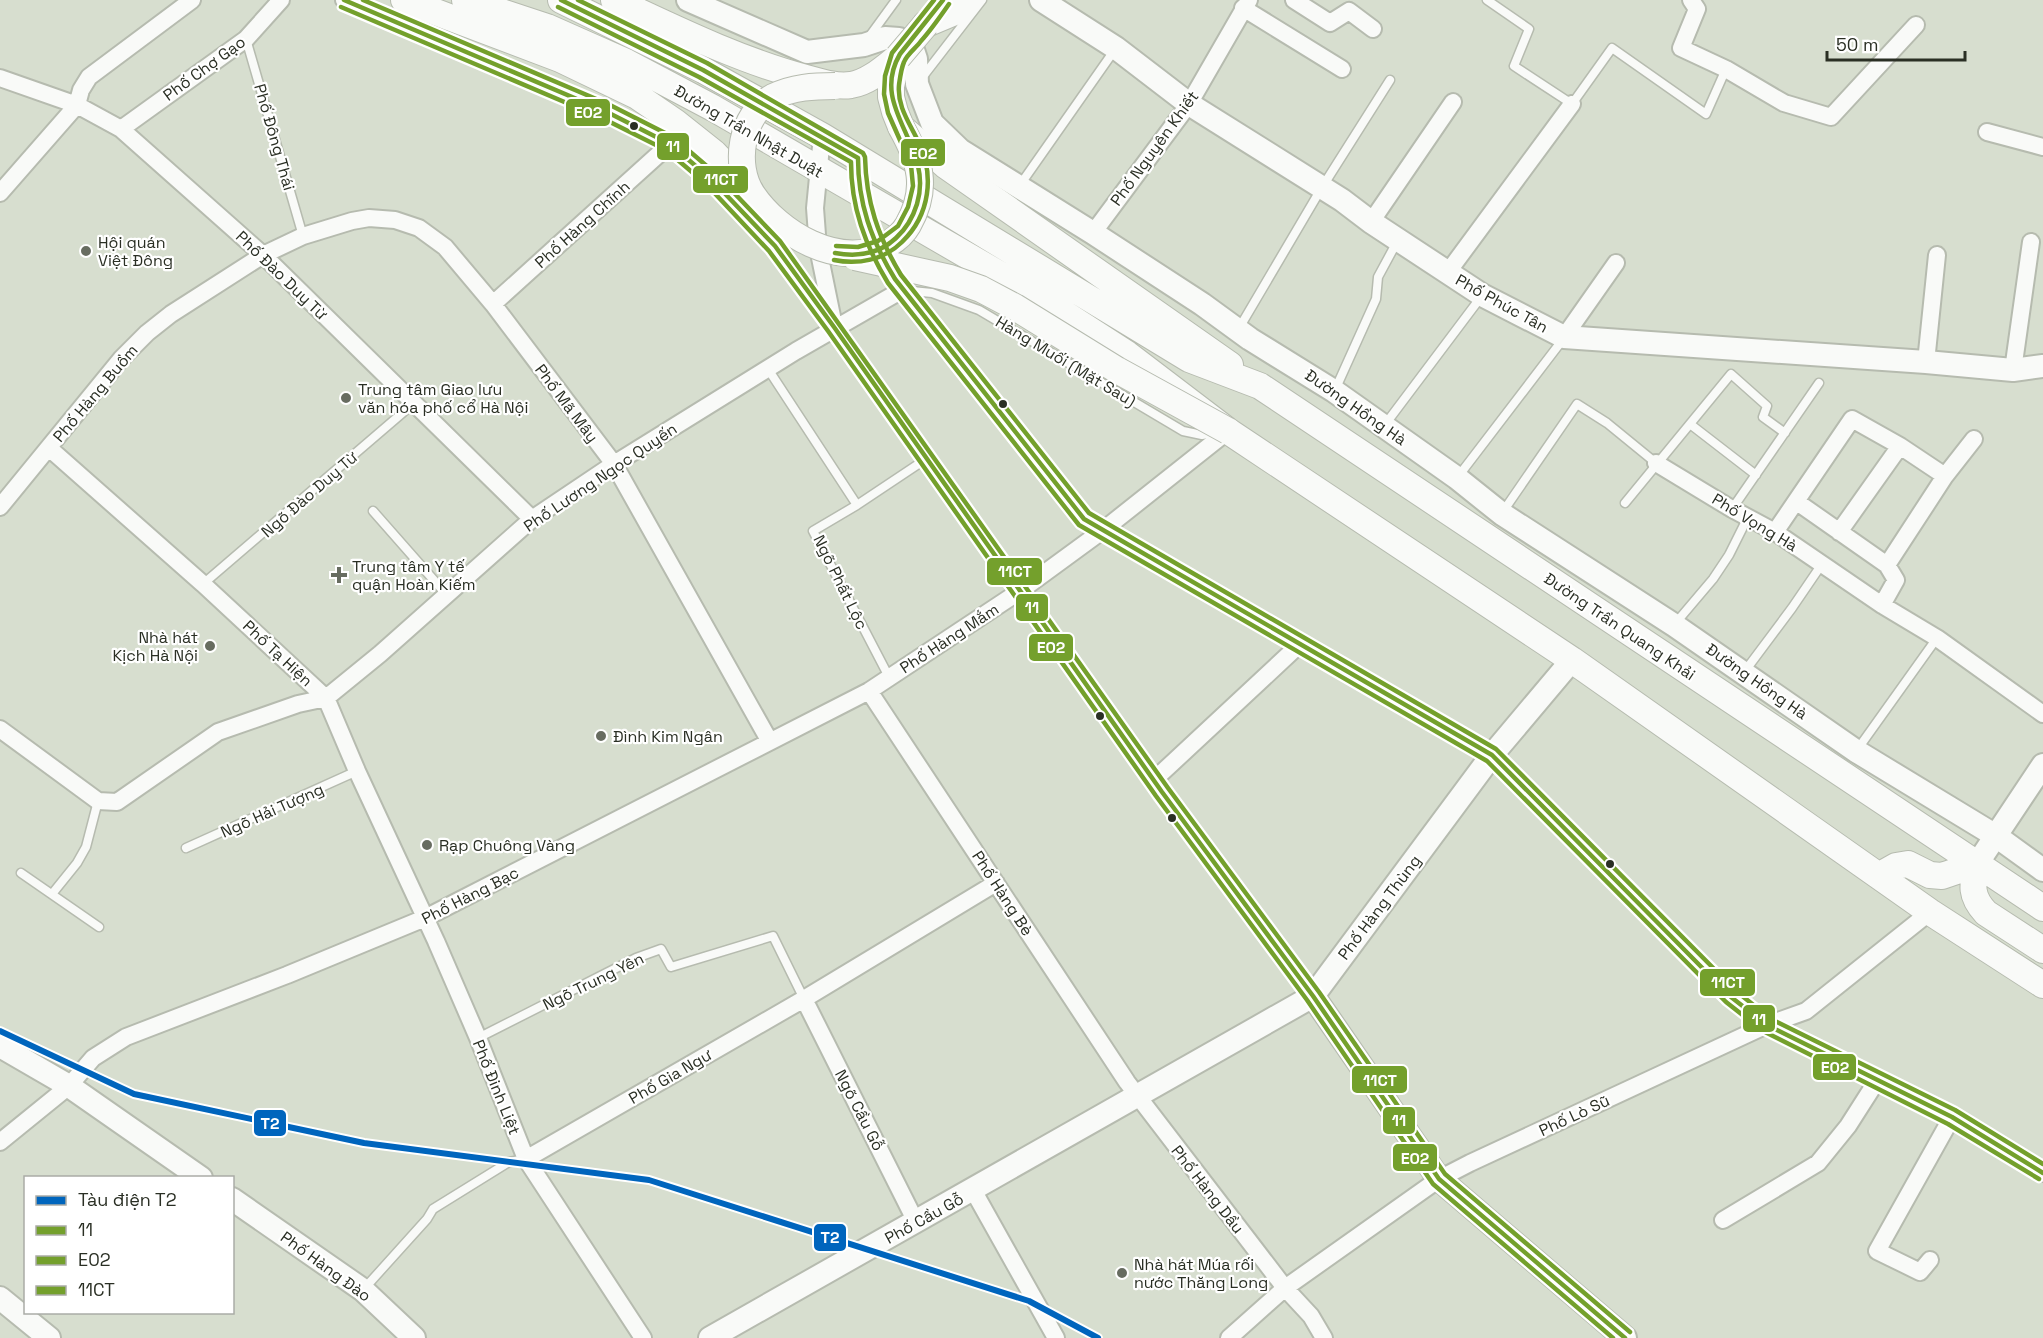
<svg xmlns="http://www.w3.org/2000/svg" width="2043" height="1338" viewBox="0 0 2043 1338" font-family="'Space Grotesk',sans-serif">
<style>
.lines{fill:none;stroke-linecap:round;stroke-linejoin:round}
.lane-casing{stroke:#b6bbaf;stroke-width:11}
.street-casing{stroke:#b6bbaf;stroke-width:20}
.secondary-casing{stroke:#b6bbaf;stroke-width:26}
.primary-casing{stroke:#b6bbaf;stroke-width:28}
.lane{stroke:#f9faf8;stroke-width:8}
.street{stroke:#f9faf8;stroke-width:16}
.secondary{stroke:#f9faf8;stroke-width:22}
.primary{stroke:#f9faf8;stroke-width:26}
.primary-bridge-casing{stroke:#b6bbaf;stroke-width:28;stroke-linecap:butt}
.primary-bridge{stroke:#f9faf8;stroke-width:26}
.bus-1-casing{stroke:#fff;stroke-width:9}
.bus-2-casing{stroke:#fff;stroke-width:9}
.bus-3-casing{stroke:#fff;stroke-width:9}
.bus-1{stroke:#74a02c;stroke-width:4.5}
.bus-2{stroke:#74a02c;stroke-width:4.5}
.bus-3{stroke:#74a02c;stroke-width:4.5}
.metro-1-casing{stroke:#fff;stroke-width:10}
.metro-1{stroke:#0065bd;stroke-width:6}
.bus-dot{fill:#2a2f24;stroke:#fff;stroke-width:2}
.poi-dot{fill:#676c60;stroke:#fff;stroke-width:2}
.labels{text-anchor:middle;stroke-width:4.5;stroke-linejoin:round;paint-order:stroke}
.street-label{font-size:16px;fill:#2a2f24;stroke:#fff}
.poi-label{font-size:16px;fill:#2a2f24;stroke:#fff;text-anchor:start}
.line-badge{stroke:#fff;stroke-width:2}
.badge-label{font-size:16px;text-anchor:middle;font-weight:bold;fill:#fff}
</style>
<rect width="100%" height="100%" fill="#d7decf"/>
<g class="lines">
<!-- lane casing -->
<g class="lane-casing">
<path id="lane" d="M 1487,0 L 1529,29 L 1514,66 L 1572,104 L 1612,48 L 1706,114 L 1726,69
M 869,37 L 896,0
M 246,39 L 303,236
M 921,79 L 982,0
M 1020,185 L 1116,48
M 902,290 L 932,293 L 979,310 L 1183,431 L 1202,435 L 1218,432
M 1238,330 L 1321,189 L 1390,80
M 768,369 L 857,505
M 1335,390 L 1376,299 L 1378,277 L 1398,240
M 1690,424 L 1756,475
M 1384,426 L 1481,297
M 1457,478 L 1564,338
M 1625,503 L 1731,374 L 1767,406 L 1763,417 L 1785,433
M 1732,509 L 1819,383
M 373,511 L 446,594
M 1502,513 L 1577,404 L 1607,423 L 1656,463
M 203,584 L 414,403
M 1674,625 L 1713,579 L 1729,555 L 1748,517
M 1745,671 L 1792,608 L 1822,564
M 889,677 L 813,531 L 857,505 L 926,459
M 1857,750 L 1937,638
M 186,848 L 357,771
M 21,873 L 99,927
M 52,894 L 77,863 L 86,847 L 98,801
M 478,1038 L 636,958 L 661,949 L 671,967 L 773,936 L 804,999
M 363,1290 L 427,1219 L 433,1209 L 509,1162 L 526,1159"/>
</g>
<!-- street casing -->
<g class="street-casing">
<path id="street" d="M 344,0 L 605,111 L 670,144 L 711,179 L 775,246 L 834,327 L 1162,792 L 1313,996
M 1294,0 L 1330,23 L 1349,11 L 1373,29
M 1691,0 L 1697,9 L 1681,48 L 1726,69 L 1784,103 L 1831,117 L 1916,25
M 1243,8 L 1342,69
M 0,78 L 77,105 L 121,129 L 263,255 L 532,519
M 121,129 L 246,39 L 281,0
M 1987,132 L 2043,147
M 822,136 L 815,208 L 818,248 L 833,321
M 858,158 C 858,170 858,183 860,195 C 866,231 882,260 902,290 L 1084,519 L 1102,531 L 1492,755 L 1731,997 L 1767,1025 L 1952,1117 L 2043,1173
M 0,193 L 77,105 L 81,90 L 89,77 L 192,0
M 1371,222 L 1453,102
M 1093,233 L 1189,104 L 1249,0
M 1448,272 L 1572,104
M 493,304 L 670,144
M 1564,337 L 1616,263
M 1926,362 L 1937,255
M 2013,370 L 2031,242
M 49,448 L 203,584 L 326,698 L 357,771 L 436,941 L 478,1038 L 526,1159 L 643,1338
M 1656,463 L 1732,509 L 1775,532 L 1882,605 L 1937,638 L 2043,714
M 1797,502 L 1887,565
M 0,507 L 121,359 L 147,333 L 171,314 L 263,255 L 303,236 L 352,221 L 369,218 L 395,220 L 419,228 L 445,247 L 493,304 L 614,464 L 769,740
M 1775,532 L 1852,419 L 1900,446 L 1945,476
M 1839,532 L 1900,446
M 1882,605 L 1896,580 L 1887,565 L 1945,476 L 1974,439
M 869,691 L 1127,1082 L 1285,1288 L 1311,1316 L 1324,1338
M 0,729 L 98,801 L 117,802 L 218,732 L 298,704 L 326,698 L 380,654 L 532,519 L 614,464 L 796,351 L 902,290
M 1154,780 L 1300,644
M 804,999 L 916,1222
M 0,1142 L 69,1086 L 93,1058 L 126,1037 L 287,975 L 425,918 L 869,691 L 1020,591 L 1102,531 L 1228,431
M 526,1159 L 804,999 L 996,883
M 973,1190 L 1056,1338
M 1723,1220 L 1818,1163 L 1848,1126 L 1878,1079
M 1930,1260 L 1920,1272 L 1877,1251 L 1952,1117
M 1229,1338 L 1285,1288 L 1439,1179 L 1470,1163 L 1767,1025 L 1806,1011 L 1930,912"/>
</g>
<!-- secondary casing -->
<g class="secondary-casing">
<path id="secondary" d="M 688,0 L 807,52 L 864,45 L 885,38 L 899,39 L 913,50 L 916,59 L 917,84 L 932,123 L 960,150 L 1093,233 L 1202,304 L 1250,339 L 1334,391 L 1457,478 L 1502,514 L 1674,625 L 1856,751 L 1996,836 L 2043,870
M 1041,0 L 1116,48 L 1189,104 L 1342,200 L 1371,222 L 1482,295 L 1564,337 L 1926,362 L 2013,370 L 2043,366
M 1977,864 L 2043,765
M 1313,996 L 1439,1179 L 1625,1338
M 0,1046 L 69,1086 L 201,1178
M 232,1199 L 363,1290 L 414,1338
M 0,1298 L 49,1338
M 710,1338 L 1313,996 L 1492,755 L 1572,660"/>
</g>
<!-- primary casing -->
<g class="primary-casing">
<path id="primary" d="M 404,0 L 560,59 L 637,96 L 675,122 L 714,153 L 751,192
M 465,0 L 547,27 L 626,62 L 713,108 L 1037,296 L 1127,354 L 1228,431 L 1572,660 L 1930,912 L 2043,985
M 561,0 L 703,70 L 822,136 L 1189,359 L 1260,386 L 2043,908
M 614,0 C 676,29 739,60 806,78 C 821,82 835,87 851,85 C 869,82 884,68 898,57
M 926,24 L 957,11 L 965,0
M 898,57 L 891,86 L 891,97 L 895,112 L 901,127 L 945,165 L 1230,365
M 1977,864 C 1972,885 1970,896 1986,913 L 2043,950
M 1880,875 L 1896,866 L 1908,864 L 1930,875 L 1942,876 L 1977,864"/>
</g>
<!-- lane -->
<use href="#lane" class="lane"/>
<!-- street -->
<use href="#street" class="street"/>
<!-- secondary -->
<use href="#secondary" class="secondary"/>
<!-- primary -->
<use href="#primary" class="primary"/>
<!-- primary-bridge casing -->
<g class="primary-bridge-casing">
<path id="primary-bridge" d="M 898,57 L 926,24
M 835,86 C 814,86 793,87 773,97 C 741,114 733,165 752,194 C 779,234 838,269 885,246 C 894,241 903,234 908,225 C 929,188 920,161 901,127
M 855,257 L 950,278 L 981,289 L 1015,307 L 1117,370 L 1228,431"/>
</g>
<!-- primary-bridge -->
<use href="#primary-bridge" class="primary-bridge"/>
<!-- bus-1 casing -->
<g class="bus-1-casing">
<path id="bus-1" d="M 344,0 L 605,111 L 670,144 L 711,179 L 775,246 L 834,327 L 1162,792 L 1313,996 L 1439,1179 L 1625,1338
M 561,0 L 703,70 L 858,158 C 858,203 871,240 895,279 L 1084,519 L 1492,755 L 1731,997 L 1767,1025 L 1952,1117 L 2043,1173
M 835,253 C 857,257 879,254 896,238 C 906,229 913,217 917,204 C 935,145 868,109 900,54 L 943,0"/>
</g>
<!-- bus-2 casing -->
<g class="bus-2-casing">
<path id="bus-2" d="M 341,7 L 602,118 L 666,150 L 706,184 L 769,251 L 828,331 L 1156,796 L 1307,1000 L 1433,1184 L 1613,1338
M 558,7 L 699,77 L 851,162 C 851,207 865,245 888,283 L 1079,525 L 1487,761 L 1726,1002 L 1763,1031 L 1948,1124 L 2039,1179
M 834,260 C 858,265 884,260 902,242 C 930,215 935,175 918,141 C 909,122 897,106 899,85 C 900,78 901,69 904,62 C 907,54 916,48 921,41 C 931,30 940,17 949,4"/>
</g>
<!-- bus-3 casing -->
<g class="bus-3-casing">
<path id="bus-3" d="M 363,0 L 608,104 L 673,137 L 716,174 L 780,241 L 1168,788 L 1319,992 L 1445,1174 L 1630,1332
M 578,0 L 707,63 L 863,153 L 865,157 C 866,201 878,237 901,275 L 1089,513 L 1496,749 L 1736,991 L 1771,1019 L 1955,1110 L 2043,1164
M 836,246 L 858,247 L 878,241 L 898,226 L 908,207 L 913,186 L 911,165 L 888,113 L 884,94 L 885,76 L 892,53 L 934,0"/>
</g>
<!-- bus-1 -->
<use href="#bus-1" class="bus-1"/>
<!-- bus-2 -->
<use href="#bus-2" class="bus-2"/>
<!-- bus-3 -->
<use href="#bus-3" class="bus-3"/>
<!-- metro-1 casing -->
<g class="metro-1-casing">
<path id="metro-1" d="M 0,1031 L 134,1094 L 364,1143 L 649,1180 L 1029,1301 L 1098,1338"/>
</g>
<!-- metro-1 -->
<use href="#metro-1" class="metro-1"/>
</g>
<!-- markers -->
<g class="bus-dot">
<circle cx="634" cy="126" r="5"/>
<circle cx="1003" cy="404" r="5"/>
<circle cx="1100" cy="716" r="5"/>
<circle cx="1172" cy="818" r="5"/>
<circle cx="1610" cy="864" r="5"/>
</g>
<g class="poi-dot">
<circle cx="86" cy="251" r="6"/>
<circle cx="346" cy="398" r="6"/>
<path d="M336 566h6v6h6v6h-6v6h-6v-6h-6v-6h6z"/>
<circle cx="210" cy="646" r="6"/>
<circle cx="601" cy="736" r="6"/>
<circle cx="427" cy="845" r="6"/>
<circle cx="1122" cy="1273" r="6"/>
</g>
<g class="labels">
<!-- street labels -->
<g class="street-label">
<text transform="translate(204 68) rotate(-36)" y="6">Phố Chợ Gạo</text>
<text transform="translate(749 131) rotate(30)" y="6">Đường Trần Nhật Duật</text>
<text transform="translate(275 137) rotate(74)" y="6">Phố Đông Thái</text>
<text transform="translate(1154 148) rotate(-54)" y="6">Phố Nguyên Khiết</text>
<text transform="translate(582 224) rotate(-42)" y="6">Phố Hàng Chĩnh</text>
<text transform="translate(282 275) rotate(44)" y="6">Phố Đào Duy Từ</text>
<text transform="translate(1502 303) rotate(29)" y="6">Phố Phúc Tân</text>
<text transform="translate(1066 361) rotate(31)" y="6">Hàng Muối (Mặt Sau)</text>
<text transform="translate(95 393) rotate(-50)" y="6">Phố Hàng Buồm</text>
<text transform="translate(567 403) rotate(53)" y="6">Phố Mã Mây</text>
<text transform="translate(1356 407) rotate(35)" y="6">Đường Hồng Hà</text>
<text transform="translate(600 477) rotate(-34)" y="6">Phố Lương Ngọc Quyến</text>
<text transform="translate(309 494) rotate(-41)" y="6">Ngõ Đào Duy Từ</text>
<text transform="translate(1755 522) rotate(31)" y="6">Phố Vọng Hà</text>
<text transform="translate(841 582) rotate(64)" y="6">Ngõ Phất Lộc</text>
<text transform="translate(1620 626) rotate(34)" y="6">Đường Trần Quang Khải</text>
<text transform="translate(949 638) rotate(-33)" y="6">Phố Hàng Mắm</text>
<text transform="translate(278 653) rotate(43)" y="6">Phố Tạ Hiện</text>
<text transform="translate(1757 681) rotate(35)" y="6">Đường Hồng Hà</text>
<text transform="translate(272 810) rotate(-24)" y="6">Ngõ Hải Tượng</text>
<text transform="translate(1003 893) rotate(57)" y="6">Phố Hàng Bè</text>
<text transform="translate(470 895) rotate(-27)" y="6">Phố Hàng Bạc</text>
<text transform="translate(1379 907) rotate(-53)" y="6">Phố Hàng Thùng</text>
<text transform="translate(593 981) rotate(-26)" y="6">Ngõ Trung Yên</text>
<text transform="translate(670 1076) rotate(-30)" y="6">Phố Gia Ngư</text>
<text transform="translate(497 1087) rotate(68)" y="6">Phố Đinh Liệt</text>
<text transform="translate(860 1110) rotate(63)" y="6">Ngõ Cầu Gỗ</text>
<text transform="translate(1574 1115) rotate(-25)" y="6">Phố Lò Sũ</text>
<text transform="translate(1208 1189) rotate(52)" y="6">Phố Hàng Dầu</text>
<text transform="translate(924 1218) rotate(-29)" y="6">Phố Cầu Gỗ</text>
<text transform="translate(326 1266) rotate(36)" y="6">Phố Hàng Đào</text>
</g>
<!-- poi labels -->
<g class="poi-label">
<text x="98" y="248">Hội quán<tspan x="98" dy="18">Việt Đông</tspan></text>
<text x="358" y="395">Trung tâm Giao lưu<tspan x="358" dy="18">văn hóa phố cổ Hà Nội</tspan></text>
<text x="352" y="572">Trung tâm Y tế<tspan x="352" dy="18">quận Hoàn Kiếm</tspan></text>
<text x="198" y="643" text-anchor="end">Nhà hát<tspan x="198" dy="18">Kịch Hà Nội</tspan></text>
<text x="613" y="742">Đình Kim Ngân</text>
<text x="439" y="851">Rạp Chuông Vàng</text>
<text x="1134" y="1270">Nhà hát Múa rối<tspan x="1134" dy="18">nước Thăng Long</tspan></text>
</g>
</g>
<g class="line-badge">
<rect x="565" y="98" width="46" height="29" rx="6" fill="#74a02c"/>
<rect x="656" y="132" width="34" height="29" rx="6" fill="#74a02c"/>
<rect x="900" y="138" width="46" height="29" rx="6" fill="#74a02c"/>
<rect x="692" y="165" width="57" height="29" rx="6" fill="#74a02c"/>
<rect x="986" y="557" width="57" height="29" rx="6" fill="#74a02c"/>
<rect x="1015" y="593" width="34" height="29" rx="6" fill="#74a02c"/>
<rect x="1028" y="633" width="46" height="29" rx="6" fill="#74a02c"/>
<rect x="1699" y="968" width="57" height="29" rx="6" fill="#74a02c"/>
<rect x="1742" y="1004" width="34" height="29" rx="6" fill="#74a02c"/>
<rect x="1812" y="1053" width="45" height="28" rx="6" fill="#74a02c"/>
<rect x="1351" y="1065" width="57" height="29" rx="6" fill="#74a02c"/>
<rect x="1382" y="1106" width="34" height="29" rx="6" fill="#74a02c"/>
<rect x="253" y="1109" width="34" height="28" rx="6" fill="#0065bd"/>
<rect x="1392" y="1143" width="46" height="29" rx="6" fill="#74a02c"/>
<rect x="813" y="1223" width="34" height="29" rx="6" fill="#0065bd"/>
</g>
<g class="badge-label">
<text x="588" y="118">E02</text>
<text x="673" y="152">11</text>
<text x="923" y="159">E02</text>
<text x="721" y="185">11CT</text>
<text x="1015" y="577">11CT</text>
<text x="1032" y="613">11</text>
<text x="1051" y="653">E02</text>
<text x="1728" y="988">11CT</text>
<text x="1759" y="1025">11</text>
<text x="1835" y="1073">E02</text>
<text x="1380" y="1086">11CT</text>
<text x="1399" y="1126">11</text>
<text x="270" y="1129">T2</text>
<text x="1415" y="1164">E02</text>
<text x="830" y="1243">T2</text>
</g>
<!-- legend -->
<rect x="24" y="1176" width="210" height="138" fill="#ffffff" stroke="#aaaca7" stroke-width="1.5"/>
<rect x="36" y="1196" width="30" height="9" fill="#0065bd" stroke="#aaaca7" stroke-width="1.5"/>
<text x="78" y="1206" font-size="18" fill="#2a2f24">Tàu điện T2</text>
<rect x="36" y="1226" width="30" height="9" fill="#74a02c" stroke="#aaaca7" stroke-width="1.5"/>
<text x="78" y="1236" font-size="18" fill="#2a2f24">11</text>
<rect x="36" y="1256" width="30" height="9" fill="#74a02c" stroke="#aaaca7" stroke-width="1.5"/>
<text x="78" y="1266" font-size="18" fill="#2a2f24">E02</text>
<rect x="36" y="1286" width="30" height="9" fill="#74a02c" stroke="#aaaca7" stroke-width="1.5"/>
<text x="78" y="1296" font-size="18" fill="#2a2f24">11CT</text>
<!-- scale -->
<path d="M1827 51v9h138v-9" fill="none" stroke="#2a2f24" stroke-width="3"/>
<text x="1836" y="51" font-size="18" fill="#2a2f24" stroke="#ffffff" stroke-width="4.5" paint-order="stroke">50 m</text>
</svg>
